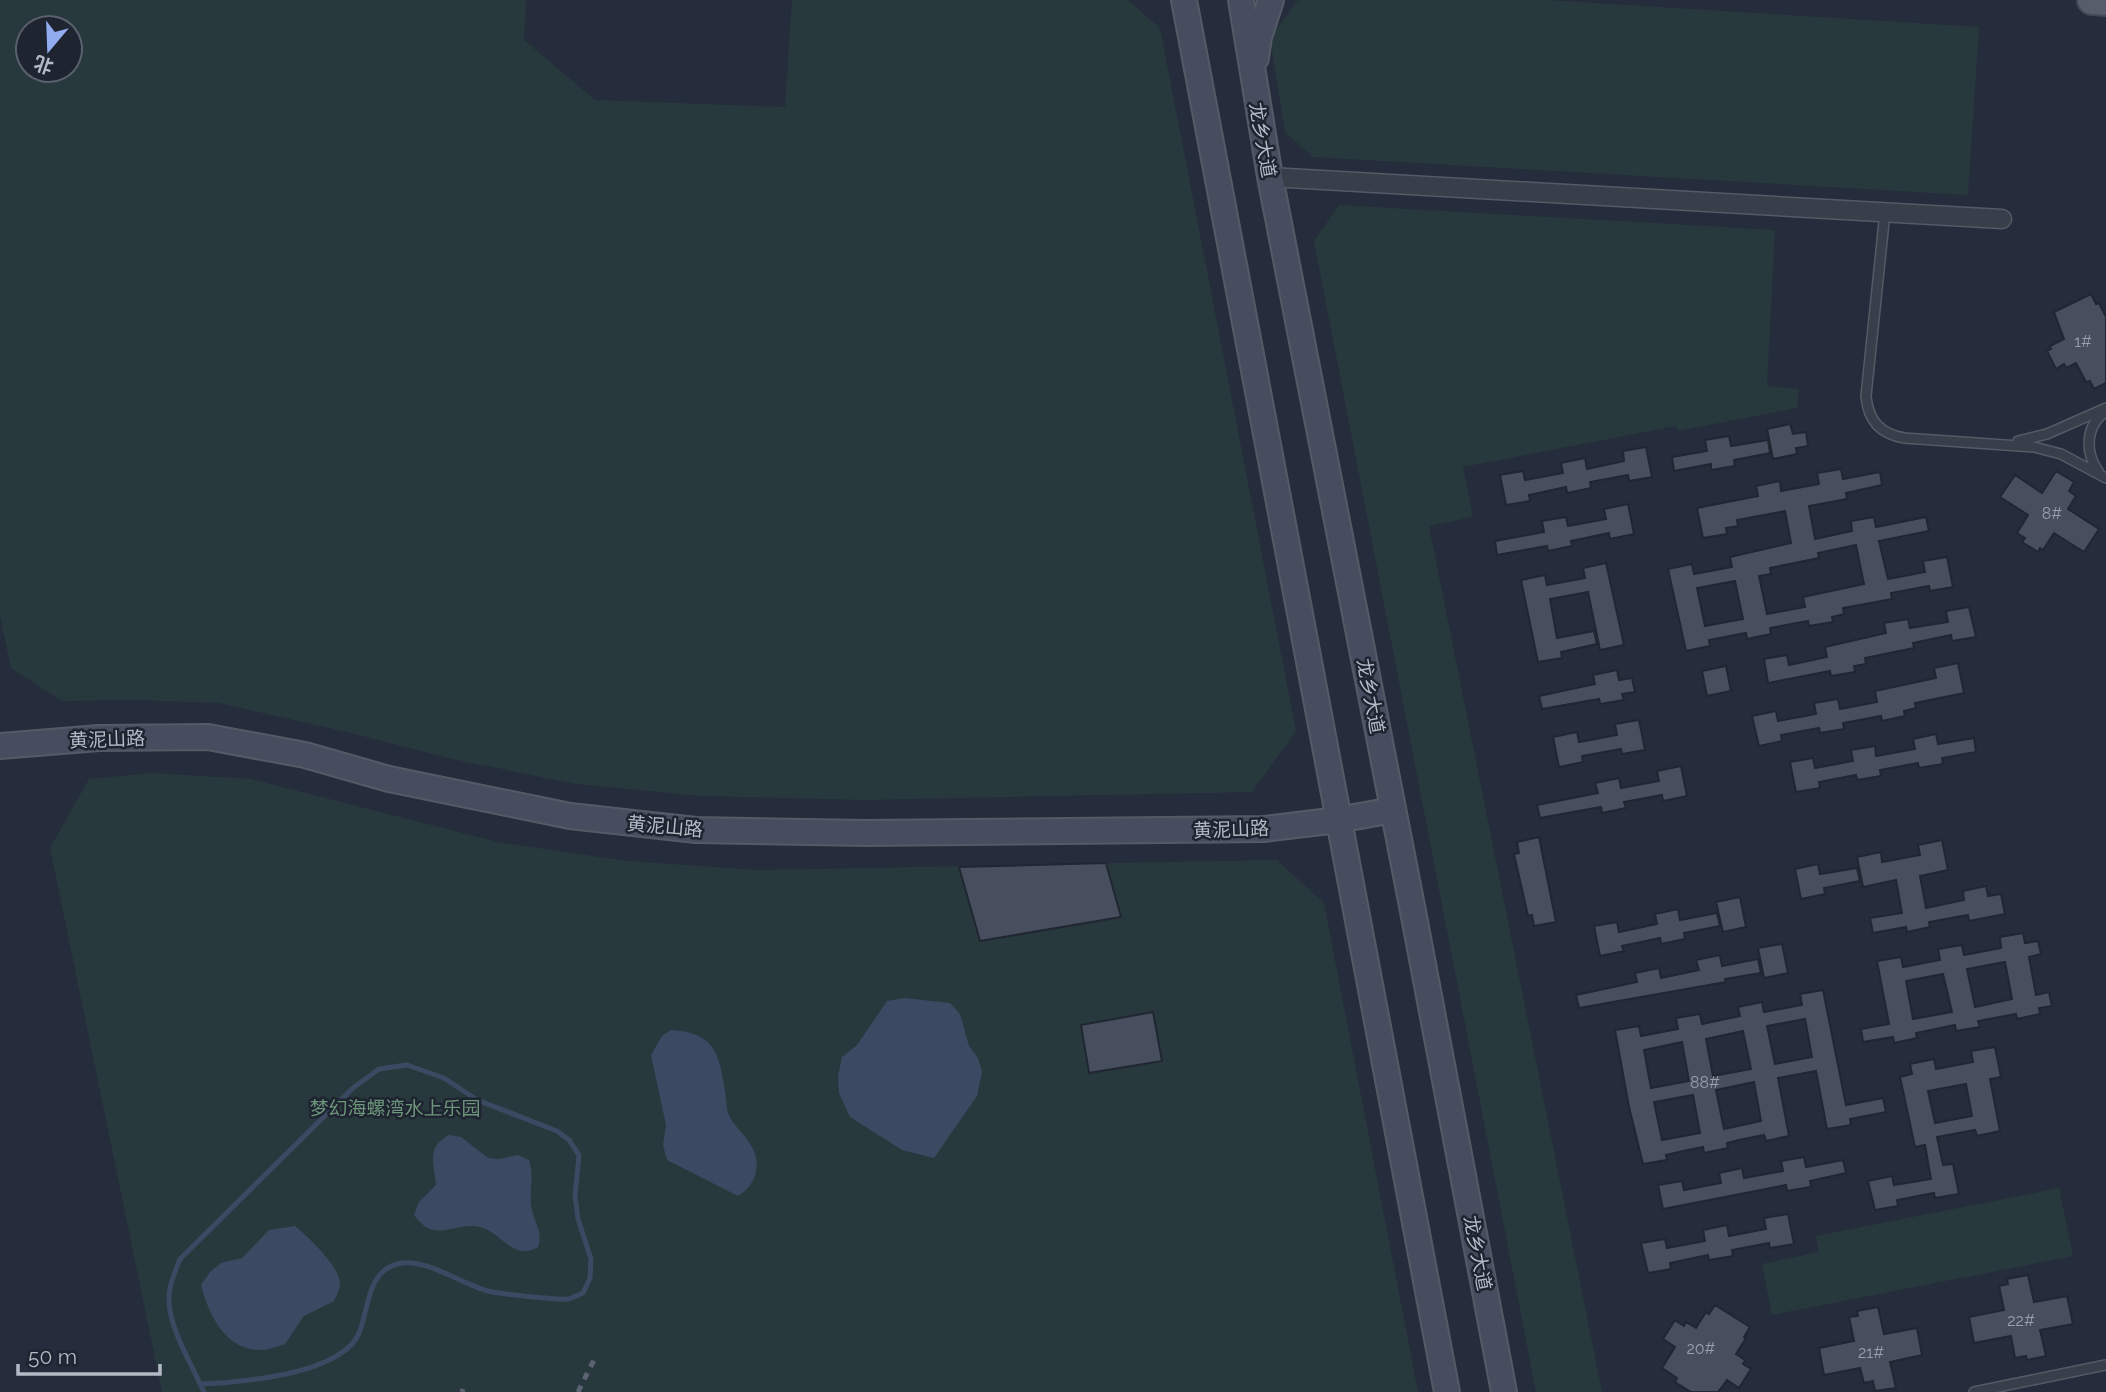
<svg xmlns="http://www.w3.org/2000/svg" width="2106" height="1392" viewBox="0 0 2106 1392" font-family="Raleway,'Noto Sans SC',sans-serif">
<style>
.green{fill:#28393d;fill-rule:evenodd}
.water{fill:#3c4962}
.lines{fill:none;stroke-linecap:round;stroke-linejoin:round}
.stream{stroke:#3c4962;stroke-width:5}
.building{fill:#474f5e;stroke:#202632;stroke-width:2;fill-rule:evenodd}
.service-casing{stroke:#545a66;stroke-width:12}
.minor-casing{stroke:#545a66;stroke-width:21}
.secondary-casing{stroke:#545a66;stroke-width:28}
.primary-casing{stroke:#424854;stroke-width:32}
.service{stroke:#393e4b;stroke-width:9}
.minor{stroke:#393e4b;stroke-width:18}
.secondary{stroke:#474d5e;stroke-width:24}
.primary{stroke:#575d6b;stroke-width:28}
.rail{stroke:#5b6272;stroke-width:5;stroke-dasharray:7 7;stroke-linecap:butt}
.labels{text-anchor:middle;stroke-width:5;stroke-linejoin:round;paint-order:stroke}
.number-label{font-size:16px;fill:#999fac}
.street-label{font-size:19px;fill:#b4bac6;stroke:#1e2430}
.park-label{font-size:19px;fill:#6d957a;stroke:#1e2430}
</style>
<rect width="100%" height="100%" fill="#252c3b"/>
<!-- green -->
<path class="green" d="M 0,0 L 526,0 L 524,40 L 595,100 L 785,107 L 792,0 L 1128,0 L 1160,28 L 1296,731 L 1252,792 L 864,800 L 701,796 L 577,784 L 452,759 L 347,732 L 219,703 L 137,700 L 62,701 L 11,668 L 0,616 ZM 28,28 L 70,28 L 70,70 L 28,70 Z
M 1298,0 L 1546,0 L 1979,27 L 1968,195 L 1313,157 L 1285,132 L 1270,38 Z
M 1339,205 L 1775,230 L 1767,386 L 1799,389 L 1797,408 L 1678,431 L 1676,426 L 1463,467 L 1473,517 L 1429,526 L 1602,1392 L 1536,1392 L 1314,241 Z
M 152,773 L 251,779 L 498,842 L 627,861 L 758,870 L 1277,860 L 1324,903 L 1418,1392 L 162,1392 L 50,848 L 89,779 Z
M 2059,1188 L 2073,1256 L 1772,1315 L 1762,1264 L 1819,1252 L 1816,1236 Z"/>
<!-- water -->
<path class="water" d="M 904,998 L 950,1003 L 960,1014 L 969,1046 L 978,1058 L 982,1072 L 977,1096 L 934,1158 L 902,1150 L 850,1117 L 839,1093 L 838,1076 L 842,1057 L 857,1045 L 887,1001 Z
M 671,1030 C 714,1033 719,1051 725,1091 C 726,1098 726,1106 728,1113 C 733,1126 747,1136 753,1149 C 762,1166 754,1187 738,1196 L 667,1160 L 663,1145 L 666,1125 L 651,1055 L 662,1036 Z
M 449,1135 L 461,1137 L 488,1158 L 499,1159 L 518,1155 L 529,1160 C 535,1177 528,1193 532,1210 C 535,1223 543,1233 538,1247 C 512,1262 502,1232 480,1227 C 454,1221 435,1245 414,1215 L 419,1202 L 436,1185 C 434,1163 426,1147 449,1135 Z
M 295,1226 C 308,1237 341,1267 340,1285 C 340,1290 336,1296 334,1301 L 304,1316 L 285,1344 C 278,1346 270,1349 264,1350 C 226,1352 209,1316 201,1285 L 210,1272 L 221,1263 L 242,1258 L 269,1230 Z"/>
<g class="lines">
<!-- stream -->
<path class="stream" d="M 200,1384 C 243,1382 322,1376 352,1344 C 371,1324 361,1274 397,1264 C 423,1256 463,1285 488,1291 C 500,1294 556,1300 568,1299 C 572,1298 578,1295 583,1293 L 590,1278 L 591,1259 L 578,1219 L 575,1196 L 579,1155 L 569,1140 L 557,1131 L 477,1100 L 444,1078 L 407,1065 L 379,1069 L 353,1088 L 180,1259 C 175,1272 168,1287 169,1301 C 170,1329 189,1359 200,1384 L 204,1392"/>
</g>
<!-- building -->
<path class="building" d="M 2091,294 L 2096,304 L 2099,303 L 2106,317 L 2106,383 L 2094,389 L 2090,381 L 2086,382 L 2076,363 L 2066,368 L 2064,364 L 2056,369 L 2047,351 L 2051,349 L 2050,346 L 2064,339 L 2054,312 Z
M 1790,424 L 1793,434 L 1806,432 L 1808,446 L 1796,448 L 1797,454 L 1773,459 L 1767,429 Z
M 1729,436 L 1731,446 L 1768,440 L 1770,453 L 1734,460 L 1735,466 L 1711,470 L 1711,464 L 1674,471 L 1672,457 L 1707,451 L 1705,440 Z
M 1646,447 L 1652,477 L 1629,481 L 1628,475 L 1590,482 L 1591,488 L 1567,493 L 1566,487 L 1529,495 L 1530,501 L 1506,505 L 1500,475 L 1523,471 L 1525,480 L 1563,473 L 1561,463 L 1585,458 L 1587,469 L 1624,461 L 1623,451 Z
M 1841,469 L 1843,479 L 1880,472 L 1882,485 L 1846,493 L 1847,499 L 1809,506 L 1815,539 L 1852,531 L 1851,521 L 1874,517 L 1876,527 L 1926,517 L 1929,531 L 1879,541 L 1888,579 L 1925,572 L 1923,561 L 1947,557 L 1953,587 L 1930,591 L 1929,586 L 1891,593 L 1892,599 L 1843,608 L 1844,614 L 1832,617 L 1833,622 L 1809,626 L 1808,621 L 1770,628 L 1771,634 L 1747,639 L 1746,633 L 1709,640 L 1710,646 L 1686,651 L 1668,569 L 1692,564 L 1694,574 L 1732,567 L 1730,557 L 1791,543 L 1785,511 L 1737,520 L 1738,526 L 1726,528 L 1727,534 L 1703,538 L 1697,508 L 1758,496 L 1756,486 L 1780,481 L 1781,491 L 1819,484 L 1817,473 ZM 1856,545 L 1864,584 L 1803,597 L 1805,607 L 1767,614 L 1759,576 L 1771,574 L 1770,568 L 1819,558 L 1818,553 ZM 1735,581 L 1743,619 L 1705,626 L 1697,588 Z
M 2056,471 L 2074,482 L 2069,491 L 2076,496 L 2068,509 L 2099,529 L 2084,552 L 2054,533 L 2043,550 L 2040,548 L 2038,552 L 2022,542 L 2025,538 L 2017,533 L 2028,515 L 2000,497 L 2015,475 L 2042,493 Z
M 1628,504 L 1634,534 L 1610,539 L 1609,533 L 1571,541 L 1572,546 L 1548,551 L 1547,546 L 1497,555 L 1495,541 L 1544,532 L 1542,521 L 1566,517 L 1568,526 L 1606,519 L 1604,509 Z
M 1606,563 L 1624,645 L 1600,650 L 1588,592 L 1550,599 L 1557,638 L 1594,631 L 1597,644 L 1561,652 L 1562,658 L 1538,662 L 1521,580 L 1545,575 L 1547,585 L 1585,578 L 1583,568 Z
M 1969,607 L 1976,637 L 1952,641 L 1951,635 L 1913,643 L 1914,648 L 1865,658 L 1866,664 L 1854,666 L 1855,672 L 1831,676 L 1830,671 L 1768,683 L 1764,659 L 1787,655 L 1789,665 L 1827,657 L 1825,647 L 1886,633 L 1884,623 L 1908,619 L 1910,628 L 1948,622 L 1946,611 Z
M 1958,663 L 1964,693 L 1915,703 L 1916,708 L 1904,711 L 1905,716 L 1882,721 L 1881,716 L 1843,723 L 1844,729 L 1820,733 L 1819,728 L 1781,735 L 1782,741 L 1759,746 L 1752,716 L 1776,711 L 1778,721 L 1816,714 L 1814,703 L 1838,699 L 1840,709 L 1877,702 L 1875,691 L 1936,678 L 1934,668 Z
M 1726,666 L 1731,691 L 1707,696 L 1702,671 Z
M 1617,670 L 1619,680 L 1632,678 L 1635,692 L 1622,694 L 1624,700 L 1600,704 L 1599,699 L 1542,709 L 1539,696 L 1595,684 L 1593,675 Z
M 1639,720 L 1645,750 L 1622,754 L 1621,749 L 1582,756 L 1583,762 L 1559,767 L 1553,737 L 1577,732 L 1579,742 L 1617,735 L 1615,724 Z
M 1936,734 L 1938,744 L 1974,738 L 1976,752 L 1942,758 L 1943,764 L 1919,768 L 1918,763 L 1880,770 L 1881,776 L 1857,780 L 1856,775 L 1819,782 L 1820,788 L 1796,792 L 1790,762 L 1813,758 L 1815,768 L 1853,761 L 1851,750 L 1875,746 L 1876,756 L 1915,749 L 1913,739 Z
M 1681,766 L 1687,796 L 1663,801 L 1662,795 L 1624,802 L 1626,808 L 1602,813 L 1601,807 L 1540,818 L 1537,805 L 1598,793 L 1595,783 L 1619,778 L 1621,788 L 1659,781 L 1657,771 Z
M 1539,837 L 1556,922 L 1534,926 L 1532,915 L 1528,916 L 1514,854 L 1519,853 L 1517,842 Z
M 1942,840 L 1948,870 L 1920,876 L 1926,908 L 1964,900 L 1963,891 L 1986,886 L 1988,896 L 2001,894 L 2005,914 L 1969,921 L 1968,915 L 1929,922 L 1930,927 L 1907,932 L 1906,927 L 1873,933 L 1870,918 L 1902,913 L 1896,880 L 1863,887 L 1857,857 L 1881,852 L 1882,862 L 1920,855 L 1918,845 Z
M 1106,863 L 1121,917 L 980,941 L 959,867 Z
M 1818,864 L 1820,874 L 1857,868 L 1860,881 L 1824,888 L 1825,894 L 1801,899 L 1795,869 Z
M 1740,897 L 1746,927 L 1723,932 L 1716,902 Z
M 1678,909 L 1680,920 L 1717,913 L 1720,926 L 1684,933 L 1685,939 L 1661,944 L 1660,938 L 1622,946 L 1624,951 L 1600,956 L 1594,926 L 1617,922 L 1619,932 L 1657,924 L 1655,914 Z
M 2023,933 L 2025,943 L 2038,941 L 2041,954 L 2029,957 L 2036,995 L 2049,992 L 2052,1006 L 2039,1008 L 2040,1014 L 2017,1019 L 2016,1014 L 1978,1021 L 1980,1027 L 1956,1031 L 1955,1025 L 1916,1033 L 1917,1038 L 1894,1043 L 1893,1037 L 1863,1042 L 1861,1029 L 1889,1024 L 1877,961 L 1901,957 L 1903,967 L 1940,960 L 1938,949 L 1962,945 L 1964,955 L 2001,948 L 2000,937 ZM 2005,962 L 2012,999 L 1975,1007 L 1967,969 ZM 1943,974 L 1952,1012 L 1913,1019 L 1906,981 Z
M 1782,944 L 1788,973 L 1764,978 L 1758,948 Z
M 1720,955 L 1722,966 L 1758,959 L 1761,973 L 1725,979 L 1726,982 L 1579,1008 L 1576,995 L 1637,982 L 1635,973 L 1659,968 L 1661,978 L 1699,970 L 1696,960 Z
M 1823,990 L 1846,1105 L 1883,1098 L 1886,1112 L 1850,1119 L 1851,1125 L 1827,1129 L 1816,1071 L 1778,1078 L 1789,1136 L 1766,1141 L 1764,1135 L 1739,1140 L 1727,1143 L 1728,1148 L 1704,1153 L 1703,1147 L 1683,1151 L 1666,1155 L 1667,1160 L 1643,1164 L 1629,1107 L 1615,1030 L 1639,1026 L 1641,1036 L 1678,1029 L 1676,1018 L 1700,1014 L 1702,1024 L 1740,1016 L 1738,1007 L 1762,1002 L 1764,1012 L 1802,1005 L 1800,994 ZM 1805,1019 L 1812,1057 L 1775,1064 L 1767,1026 ZM 1743,1031 L 1751,1069 L 1713,1076 L 1706,1039 ZM 1682,1042 L 1689,1081 L 1651,1088 L 1644,1050 ZM 1754,1082 L 1761,1121 L 1724,1129 L 1716,1090 ZM 1693,1095 L 1700,1133 L 1662,1140 L 1654,1102 Z
M 1153,1012 L 1162,1061 L 1089,1073 L 1081,1025 Z
M 1995,1047 L 2001,1077 L 1990,1079 L 2000,1131 L 1977,1136 L 1975,1130 L 1937,1137 L 1943,1165 L 1953,1164 L 1959,1194 L 1935,1198 L 1934,1193 L 1897,1200 L 1898,1206 L 1875,1210 L 1868,1181 L 1892,1176 L 1894,1185 L 1931,1179 L 1925,1145 L 1915,1147 L 1900,1077 L 1912,1074 L 1910,1064 L 1934,1059 L 1936,1069 L 1973,1062 L 1971,1051 ZM 1966,1084 L 1972,1116 L 1935,1123 L 1928,1091 Z
M 1804,1157 L 1806,1167 L 1843,1160 L 1846,1173 L 1810,1181 L 1811,1187 L 1787,1191 L 1786,1185 L 1663,1209 L 1658,1185 L 1682,1181 L 1684,1190 L 1721,1183 L 1719,1173 L 1742,1168 L 1744,1178 L 1783,1171 L 1781,1161 Z
M 1788,1214 L 1794,1244 L 1770,1248 L 1769,1243 L 1732,1250 L 1733,1256 L 1709,1260 L 1708,1255 L 1670,1263 L 1671,1269 L 1648,1273 L 1641,1243 L 1665,1239 L 1667,1248 L 1705,1241 L 1703,1230 L 1727,1225 L 1729,1236 L 1766,1229 L 1764,1218 Z
M 2028,1275 L 2034,1302 L 2067,1296 L 2073,1324 L 2040,1330 L 2046,1356 L 2027,1360 L 2026,1356 L 2015,1358 L 2011,1336 L 1974,1343 L 1969,1317 L 2004,1310 L 1999,1286 L 2008,1284 L 2007,1279 Z
M 1715,1305 L 1750,1327 L 1744,1337 L 1746,1338 L 1736,1354 L 1745,1360 L 1743,1364 L 1751,1369 L 1739,1388 L 1727,1380 L 1718,1392 L 1691,1392 L 1675,1382 L 1677,1378 L 1662,1368 L 1675,1347 L 1663,1339 L 1675,1320 L 1684,1326 L 1686,1322 L 1696,1328 L 1706,1312 L 1709,1314 Z
M 1878,1307 L 1884,1334 L 1917,1328 L 1922,1355 L 1890,1362 L 1896,1388 L 1875,1391 L 1873,1381 L 1864,1383 L 1860,1368 L 1824,1375 L 1819,1348 L 1854,1341 L 1849,1317 L 1858,1316 L 1857,1311 Z"/>
<g class="lines">
<!-- service casing -->
<g class="service-casing">
<path id="service" d="M 1885,212 L 1866,396 C 1868,420 1880,434 1904,438 L 2034,447 L 2061,454 L 2106,478
M 2018,441 L 2047,434 L 2106,408
M 2098,471 C 2085,452 2085,426 2106,411
M 1974,1392 L 2106,1365"/>
</g>
<!-- minor casing -->
<g class="minor-casing">
<path id="minor" d="M 1270,177 L 2002,219"/>
</g>
<!-- secondary casing -->
<g class="secondary-casing">
<path id="secondary" d="M 1184,0 L 1447,1392
M 1241,0 L 1270,177 L 1412,906 L 1504,1392
M 1256,58 L 1259,37 L 1271,0
M 0,746 L 99,738 L 208,737 L 305,755 L 389,779 L 570,816 L 696,830 L 866,833 L 1264,829 L 1338,820 L 1393,810"/>
</g>
<!-- primary casing -->
<g class="primary-casing">
<path id="primary" d="M 2092,0 L 2106,1"/>
</g>
<!-- service -->
<use href="#service" class="service"/>
<!-- minor -->
<use href="#minor" class="minor"/>
<!-- secondary -->
<use href="#secondary" class="secondary"/>
<!-- primary -->
<use href="#primary" class="primary"/>
<!-- rail -->
<path class="rail" d="M 462,1392 L 463,1389
M 578,1392 L 594,1360"/>
</g>
<g class="labels">
<!-- number labels -->
<g class="number-label">
<text x="2083" y="347">1#</text>
<text x="2052" y="519">8#</text>
<text x="1705" y="1088">88#</text>
<text x="2021" y="1326">22#</text>
<text x="1701" y="1354">20#</text>
<text x="1871" y="1358">21#</text>
</g>
<!-- street labels -->
<g class="street-label">
<text transform="translate(1263 140) rotate(80)" y="7">龙乡大道</text>
<text transform="translate(1371 696) rotate(79)" y="7">龙乡大道</text>
<text transform="translate(107 739) rotate(-2)" y="7">黄泥山路</text>
<text transform="translate(665 826) rotate(5)" y="7">黄泥山路</text>
<text transform="translate(1231 829) rotate(-2)" y="7">黄泥山路</text>
<text transform="translate(1478 1253) rotate(79)" y="7">龙乡大道</text>
</g>
<!-- park labels -->
<g class="park-label">
<text x="395" y="1115">梦幻海螺湾水上乐园</text>
</g>
</g>
<!-- north arrow -->
<g transform="translate(49 49) rotate(199)"><circle r="33" fill="#1e2430" stroke="#5a606c" stroke-width="2"/>
<path d="M0-5L12 26L0 18L-12 26Z" fill="#91acef"/>
<text y="-10" font-size="19" font-weight="bold" text-anchor="middle" fill="#b4bac6">北</text>
</g>
<!-- scale -->
<path d="M18 1364v10h142v-10" fill="none" stroke="#b4bac6" stroke-width="3.5"/>
<text x="28" y="1364" font-size="21" fill="#b4bac6" stroke="#1e2430" stroke-width="5" paint-order="stroke">50 m</text>
</svg>
